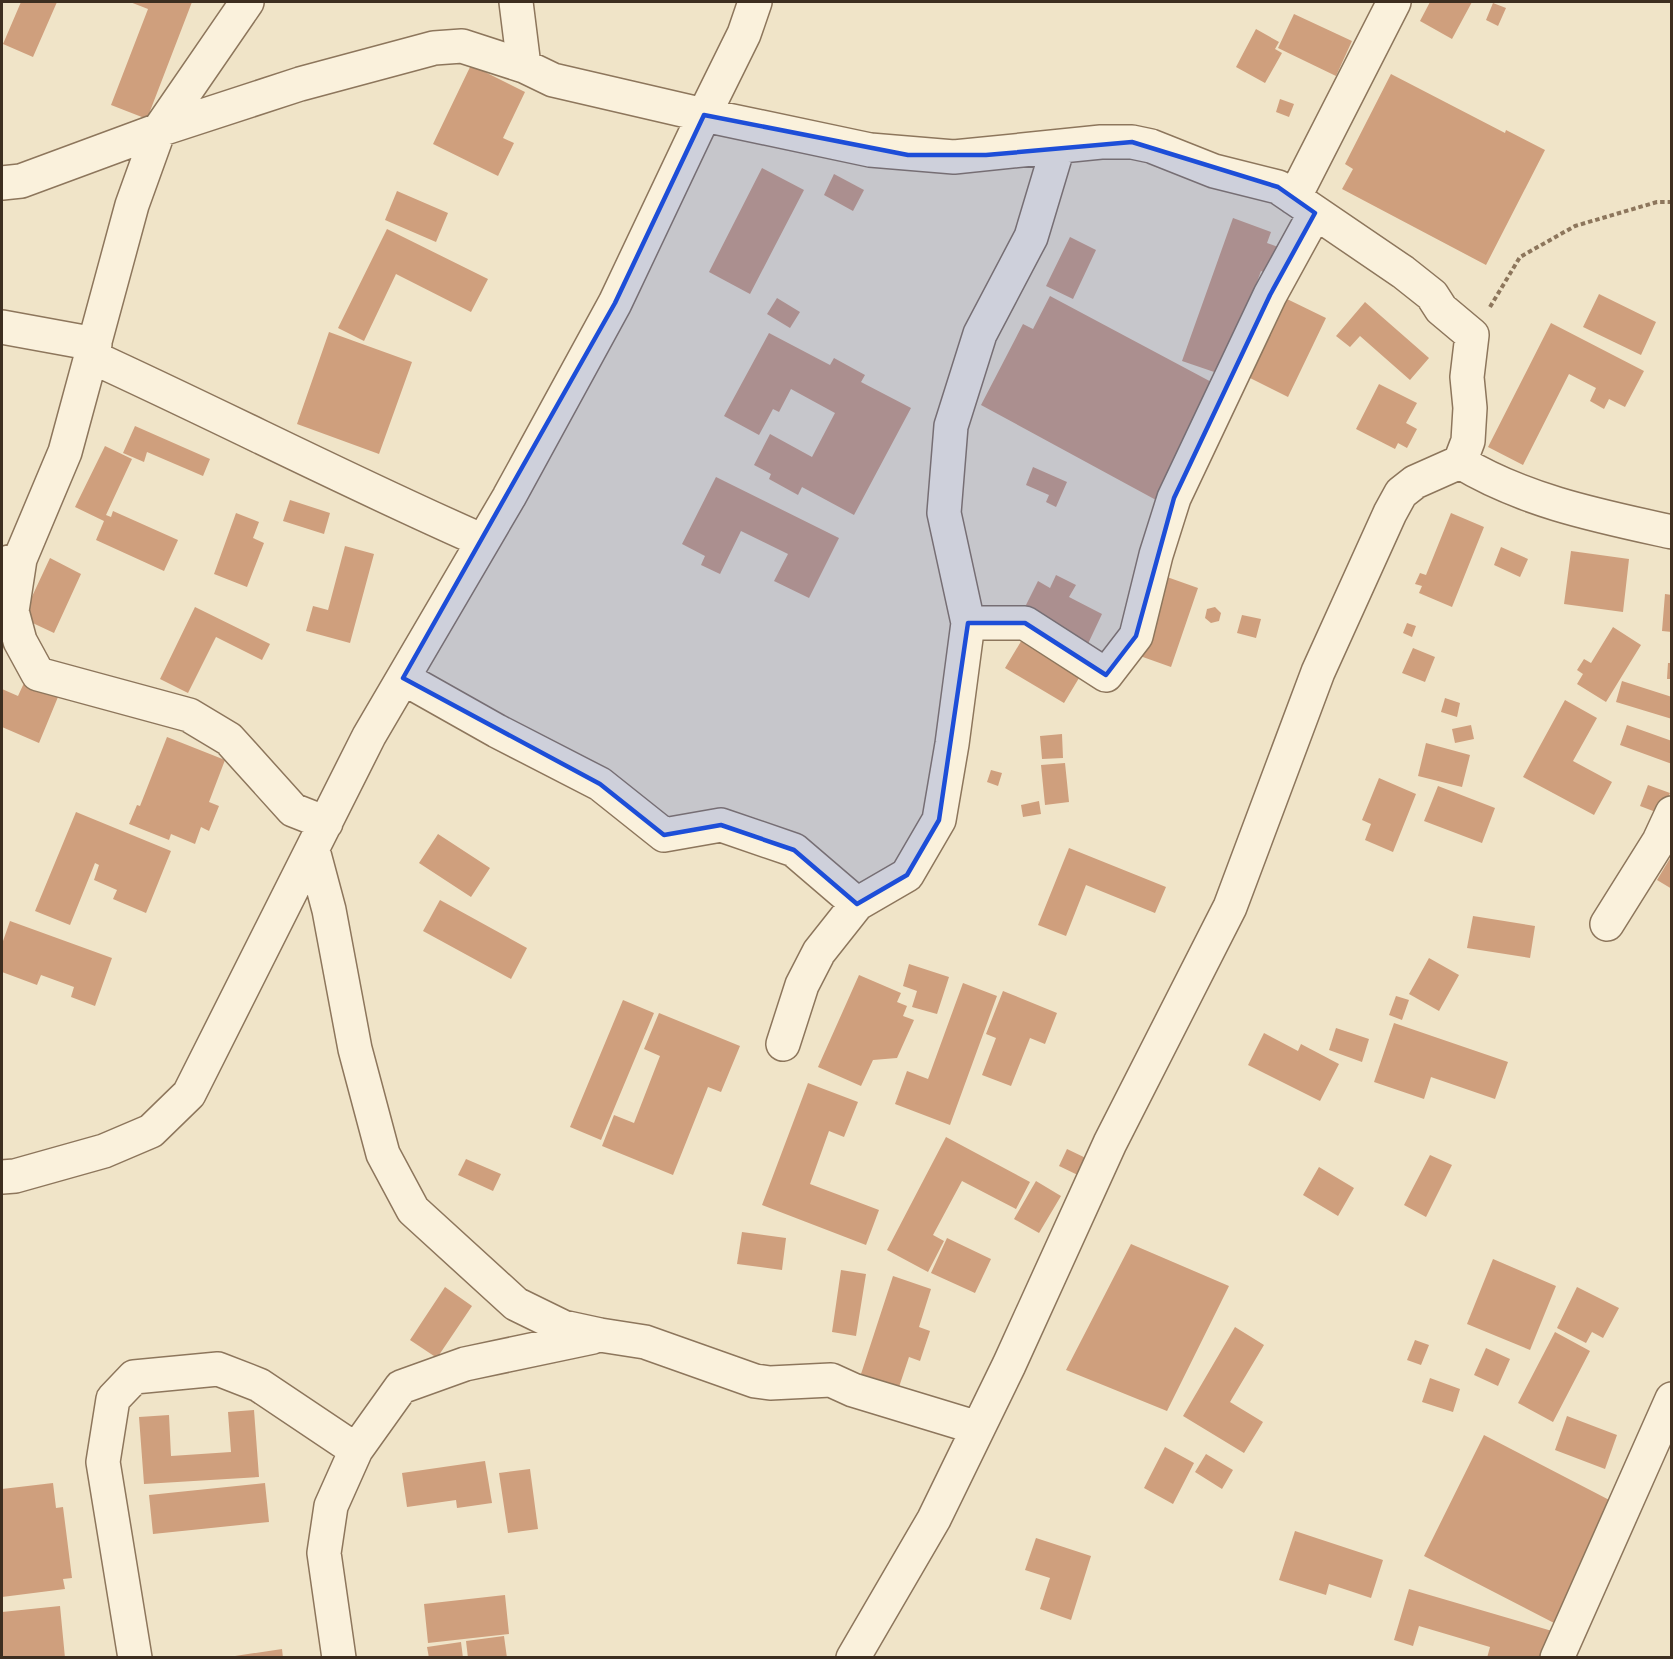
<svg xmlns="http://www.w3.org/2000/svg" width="1673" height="1659" viewBox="0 0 1673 1659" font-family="'Roboto Serif',serif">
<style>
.building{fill:#cf9f7d}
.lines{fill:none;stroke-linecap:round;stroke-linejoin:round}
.minor-casing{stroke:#8d765c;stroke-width:36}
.path{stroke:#8d765c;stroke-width:4;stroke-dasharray:4.5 3;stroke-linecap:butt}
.minor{stroke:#faf1dc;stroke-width:33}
.marked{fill:#1d4ed8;fill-opacity:0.2;stroke:#1d4ed8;stroke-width:4.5;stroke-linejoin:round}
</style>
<rect width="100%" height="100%" fill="#f0e4c8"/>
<!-- building -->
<path class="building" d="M 21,2 L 57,2 L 33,57 L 3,44 Z
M 130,2 L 192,2 L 147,119 L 111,105 L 148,9 Z
M 1430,2 L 1472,2 L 1452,39 L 1420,21 Z
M 1493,3 L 1506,8 L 1498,26 L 1486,20 Z
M 1294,14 L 1352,41 L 1336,76 L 1278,48 Z
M 1256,29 L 1279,42 L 1275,49 L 1282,53 L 1265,83 L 1236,67 Z
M 471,65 L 525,92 L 503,138 L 514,143 L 498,176 L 433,144 Z
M 1391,74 L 1505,133 L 1506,130 L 1545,150 L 1486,265 L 1342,189 L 1353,169 L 1345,164 Z
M 1280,99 L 1294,104 L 1289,117 L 1276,112 Z
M 762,168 L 804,190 L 750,294 L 709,272 Z
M 834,174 L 864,190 L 853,211 L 824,195 Z
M 397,191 L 448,213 L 436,242 L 385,220 Z
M 1233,218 L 1271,232 L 1267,243 L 1278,247 L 1269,274 L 1261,271 L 1223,375 L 1182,361 Z
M 387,229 L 488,279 L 471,312 L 396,274 L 364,341 L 338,328 Z
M 1070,237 L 1096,250 L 1073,299 L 1046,286 Z
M 1599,294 L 1656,322 L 1641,355 L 1583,327 Z
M 1050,296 L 1217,385 L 1156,500 L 981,405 L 1023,324 L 1033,329 Z
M 777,298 L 800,312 L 790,328 L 767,314 Z
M 1287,299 L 1326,318 L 1288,397 L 1250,378 Z
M 1365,302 L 1429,358 L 1410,380 L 1360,336 L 1350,347 L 1336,336 Z
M 1551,323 L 1644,371 L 1625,407 L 1609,399 L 1604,409 L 1590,401 L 1596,388 L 1569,374 L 1523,465 L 1488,447 Z
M 329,332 L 412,362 L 379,454 L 297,424 Z
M 769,333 L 830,365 L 834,358 L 865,375 L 861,382 L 911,408 L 854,515 L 802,487 L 798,495 L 769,479 L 771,474 L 754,465 L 770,434 L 812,457 L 835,413 L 791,389 L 779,412 L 773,409 L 759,435 L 724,416 Z
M 1379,384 L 1417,403 L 1406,423 L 1417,429 L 1407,448 L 1398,443 L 1395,449 L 1356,429 Z
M 135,426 L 210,459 L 203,476 L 147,452 L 144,462 L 123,453 Z
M 105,446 L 132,459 L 106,515 L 111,517 L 113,511 L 178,540 L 164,571 L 96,540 L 104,521 L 75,507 Z
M 1033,467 L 1067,482 L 1056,507 L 1046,502 L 1049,495 L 1026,485 Z
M 716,477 L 839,538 L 809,598 L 774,581 L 788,554 L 741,531 L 720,574 L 701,565 L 705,556 L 682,544 Z
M 290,500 L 330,513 L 324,534 L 283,521 Z
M 236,513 L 259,522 L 253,538 L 264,543 L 247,587 L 214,574 Z
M 1451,513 L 1484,527 L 1452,607 L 1419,593 L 1422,586 L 1415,584 L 1420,573 L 1426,575 Z
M 345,546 L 374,554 L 350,643 L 306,631 L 313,606 L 328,610 Z
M 1501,547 L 1528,559 L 1520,577 L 1494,565 Z
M 1571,551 L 1629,559 L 1623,612 L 1564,604 Z
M 50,558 L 81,574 L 54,633 L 22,618 Z
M 1056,575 L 1076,585 L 1069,597 L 1102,614 L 1086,648 L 1021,615 L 1038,581 L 1050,588 Z
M 1167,577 L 1198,588 L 1171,667 L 1140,656 Z
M 1665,594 L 1672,595 L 1672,632 L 1662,631 Z
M 195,607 L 270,644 L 262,660 L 216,637 L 188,693 L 160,679 Z
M 1215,607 L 1221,613 L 1219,621 L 1211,623 L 1205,618 L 1207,609 Z
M 1242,615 L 1261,619 L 1256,638 L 1237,633 Z
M 1407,623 L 1416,626 L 1412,637 L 1403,633 Z
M 1613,627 L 1641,645 L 1606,702 L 1577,684 L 1583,674 L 1577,670 L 1584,659 L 1591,663 Z
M 1023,638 L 1082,673 L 1064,703 L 1005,668 Z
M 1413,648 L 1435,657 L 1425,682 L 1402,673 Z
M 1668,663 L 1672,663 L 1672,679 L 1667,679 Z
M 1622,681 L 1672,697 L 1672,719 L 1616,702 Z
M 24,683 L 58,697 L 39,743 L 2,727 L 2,689 L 18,696 Z
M 1445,698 L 1460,703 L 1457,717 L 1441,712 Z
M 1565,700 L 1597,718 L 1573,761 L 1612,782 L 1594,815 L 1523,777 Z
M 1471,725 L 1474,739 L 1455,743 L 1452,729 Z
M 1627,725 L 1672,741 L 1672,764 L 1620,745 Z
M 1062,734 L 1063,758 L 1042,759 L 1040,736 Z
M 167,737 L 225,760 L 209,802 L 219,806 L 209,831 L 201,827 L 195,844 L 171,834 L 169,840 L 129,824 L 137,805 L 140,806 Z
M 1426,743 L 1470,755 L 1462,787 L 1418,776 Z
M 1065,763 L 1069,802 L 1045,805 L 1041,765 Z
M 991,770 L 1002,773 L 998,786 L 987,782 Z
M 1379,778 L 1416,794 L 1393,852 L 1365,840 L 1371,824 L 1362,820 Z
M 1648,785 L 1670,793 L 1661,814 L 1640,806 Z
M 1438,786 L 1495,808 L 1482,843 L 1424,821 Z
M 1039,801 L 1041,814 L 1023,817 L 1021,805 Z
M 76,812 L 171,851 L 146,913 L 113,899 L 117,890 L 94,880 L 99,865 L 95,863 L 70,925 L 35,911 Z
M 438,834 L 490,868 L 471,897 L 419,863 Z
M 1069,848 L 1166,887 L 1155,913 L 1086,885 L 1066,936 L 1038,925 Z
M 1672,855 L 1672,889 L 1657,880 Z
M 440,900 L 527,948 L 511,979 L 423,931 Z
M 1473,916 L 1535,926 L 1530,958 L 1467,948 Z
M 10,921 L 112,958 L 95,1006 L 71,997 L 74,987 L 41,975 L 37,985 L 2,972 L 2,944 Z
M 1429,958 L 1459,975 L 1439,1011 L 1409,994 Z
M 909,964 L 949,977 L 937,1014 L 912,1007 L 917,991 L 903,986 Z
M 859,975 L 901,993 L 897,1002 L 907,1006 L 903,1016 L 914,1020 L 897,1058 L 873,1060 L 861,1086 L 818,1067 Z
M 963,983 L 997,996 L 950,1125 L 895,1104 L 907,1071 L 928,1079 Z
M 1003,991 L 1057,1013 L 1045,1044 L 1030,1038 L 1011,1086 L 982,1075 L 996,1038 L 986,1034 Z
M 1396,996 L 1409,1000 L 1402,1020 L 1389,1015 Z
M 623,1000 L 654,1013 L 601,1140 L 570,1127 Z
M 659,1013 L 740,1046 L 721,1092 L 708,1087 L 673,1175 L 602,1146 L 614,1115 L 634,1123 L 660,1056 L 644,1049 Z
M 1394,1023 L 1508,1062 L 1495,1099 L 1431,1077 L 1424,1099 L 1374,1082 Z
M 1336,1028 L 1369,1039 L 1362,1062 L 1329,1050 Z
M 1264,1033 L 1298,1051 L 1301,1044 L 1339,1064 L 1320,1101 L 1248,1065 Z
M 808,1083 L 858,1102 L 844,1137 L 829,1131 L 810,1184 L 879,1210 L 866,1245 L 762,1205 Z
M 946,1137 L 1030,1182 L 1016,1209 L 962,1181 L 933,1235 L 944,1241 L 928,1272 L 887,1250 Z
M 1067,1149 L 1092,1161 L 1084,1178 L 1059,1166 Z
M 1430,1155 L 1452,1165 L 1426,1217 L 1404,1205 Z
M 466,1159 L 501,1174 L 493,1191 L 458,1175 Z
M 1319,1167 L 1354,1188 L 1338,1216 L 1303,1195 Z
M 1036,1181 L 1061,1196 L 1039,1233 L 1014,1219 Z
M 742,1232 L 786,1238 L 782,1270 L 737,1264 Z
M 947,1238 L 991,1259 L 975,1293 L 931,1273 Z
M 1131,1244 L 1229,1286 L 1167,1411 L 1066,1370 Z
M 1493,1259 L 1556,1286 L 1530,1350 L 1467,1324 Z
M 841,1270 L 866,1274 L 856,1336 L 832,1332 Z
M 893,1276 L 931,1289 L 919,1327 L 930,1331 L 920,1361 L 909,1357 L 898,1390 L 860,1377 Z
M 445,1287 L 472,1306 L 437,1358 L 410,1340 Z
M 1577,1287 L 1619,1308 L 1603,1338 L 1592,1332 L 1586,1343 L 1557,1328 Z
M 1235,1327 L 1264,1345 L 1230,1402 L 1263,1422 L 1244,1453 L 1183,1416 Z
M 1555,1332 L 1590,1351 L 1553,1422 L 1518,1403 Z
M 1415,1340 L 1429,1345 L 1421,1365 L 1407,1360 Z
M 1486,1348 L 1510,1359 L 1498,1386 L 1474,1375 Z
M 1430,1378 L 1460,1389 L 1453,1412 L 1422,1402 Z
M 254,1410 L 259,1477 L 144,1484 L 139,1417 L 169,1415 L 171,1456 L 231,1452 L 228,1412 Z
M 1567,1416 L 1617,1435 L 1605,1469 L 1555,1450 Z
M 1484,1435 L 1617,1504 L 1556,1624 L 1424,1556 Z
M 1165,1447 L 1194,1463 L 1173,1504 L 1144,1488 Z
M 1206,1454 L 1233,1470 L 1222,1489 L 1195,1472 Z
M 485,1461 L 492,1503 L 457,1508 L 456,1500 L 407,1507 L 402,1473 Z
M 530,1469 L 538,1529 L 508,1533 L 499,1473 Z
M 53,1483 L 56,1508 L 63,1507 L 72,1578 L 63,1579 L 65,1589 L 2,1597 L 2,1489 Z
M 265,1483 L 269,1522 L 153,1534 L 149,1495 Z
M 1295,1531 L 1383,1560 L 1371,1598 L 1329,1584 L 1326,1595 L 1279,1580 Z
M 1036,1538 L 1091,1556 L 1071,1620 L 1040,1609 L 1050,1578 L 1025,1570 Z
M 1409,1589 L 1552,1631 L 1544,1658 L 1487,1658 L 1490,1647 L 1419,1626 L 1413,1646 L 1394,1640 Z
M 505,1595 L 509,1634 L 428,1643 L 424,1604 Z
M 60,1606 L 65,1658 L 2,1658 L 2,1612 Z
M 504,1636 L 507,1658 L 468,1658 L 466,1641 Z
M 461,1642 L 463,1658 L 429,1658 L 427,1647 Z
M 282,1649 L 283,1658 L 235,1658 L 235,1656 Z"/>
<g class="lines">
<!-- minor casing -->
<g class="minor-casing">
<path id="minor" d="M 516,2 L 524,66
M 2,183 L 21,181 L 159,130 L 300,84 L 434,48 L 462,46 L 524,66 L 553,80 L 704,115 L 870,150 L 954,157 L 1101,142 L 1132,142 L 1151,146 L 1214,171 L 1278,187 L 1403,272 L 1432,295 L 1441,309 L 1472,335 L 1467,377 L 1470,408 L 1468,441 L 1460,462 L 1415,482 L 1401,493 L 1390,513 L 1318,672 L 1230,907 L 1110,1143 L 1009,1365 L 934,1519 L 853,1658
M 1294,198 L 1394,2
M 2,327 L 95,344
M 92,357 C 223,417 351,483 483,541
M 1460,462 C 1524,501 1599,516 1672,532
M 2,564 L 20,559 L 65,452 L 132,205 L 159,130 L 247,2
M 2,592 L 20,559 L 12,611 L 20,641 L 38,674 L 189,715 L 229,739 L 293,810 L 326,823
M 968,623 L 1025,623 L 1106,675 L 1136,636 L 1156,555 L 1174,498 L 1270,295 L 1315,213
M 403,678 L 497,731 L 600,784 L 664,835 L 721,825 L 794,850 L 857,904
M 313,850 L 329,910 L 355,1049 L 383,1154 L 413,1210 L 516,1304 L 563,1327 L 600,1335 L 645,1342 L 755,1381 L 770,1383 L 831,1380 L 853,1390 L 978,1428
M 1607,924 L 1659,841 L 1672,813
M 783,1044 L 802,985 L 819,952 L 857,904 L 907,875 L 939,820 L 952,744 L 968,623 L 944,513 L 951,426 L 980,334 L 1031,237 L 1058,147
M 2,1177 L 15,1176 L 104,1151 L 151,1131 L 189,1094 L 369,736 L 509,497 L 615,303 L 704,115 L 744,34 L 755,2
M 135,1658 L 103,1462 L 113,1399 L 134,1377 L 218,1369 L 259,1385 L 356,1450
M 339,1658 L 324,1553 L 331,1506 L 356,1450 L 401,1387 L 465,1364 L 593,1337
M 1557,1658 L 1672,1399"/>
</g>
<!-- path -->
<path class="path" d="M 1490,307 L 1520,257 L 1575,226 L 1657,202 L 1672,202"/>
<!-- minor -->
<use href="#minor" class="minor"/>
</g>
<!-- marked area -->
<path class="marked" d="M 704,115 L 908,155 L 986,155 L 1132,142 L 1278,187 L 1315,213 L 1270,295 L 1174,498 L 1136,636 L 1106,675 L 1025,623 L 968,623 L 939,820 L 907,875 L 857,904 L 794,850 L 721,825 L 664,835 L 600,784 L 403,678 L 615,303 Z"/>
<!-- border -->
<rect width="1673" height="1659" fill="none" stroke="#3d2e20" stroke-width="6"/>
</svg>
